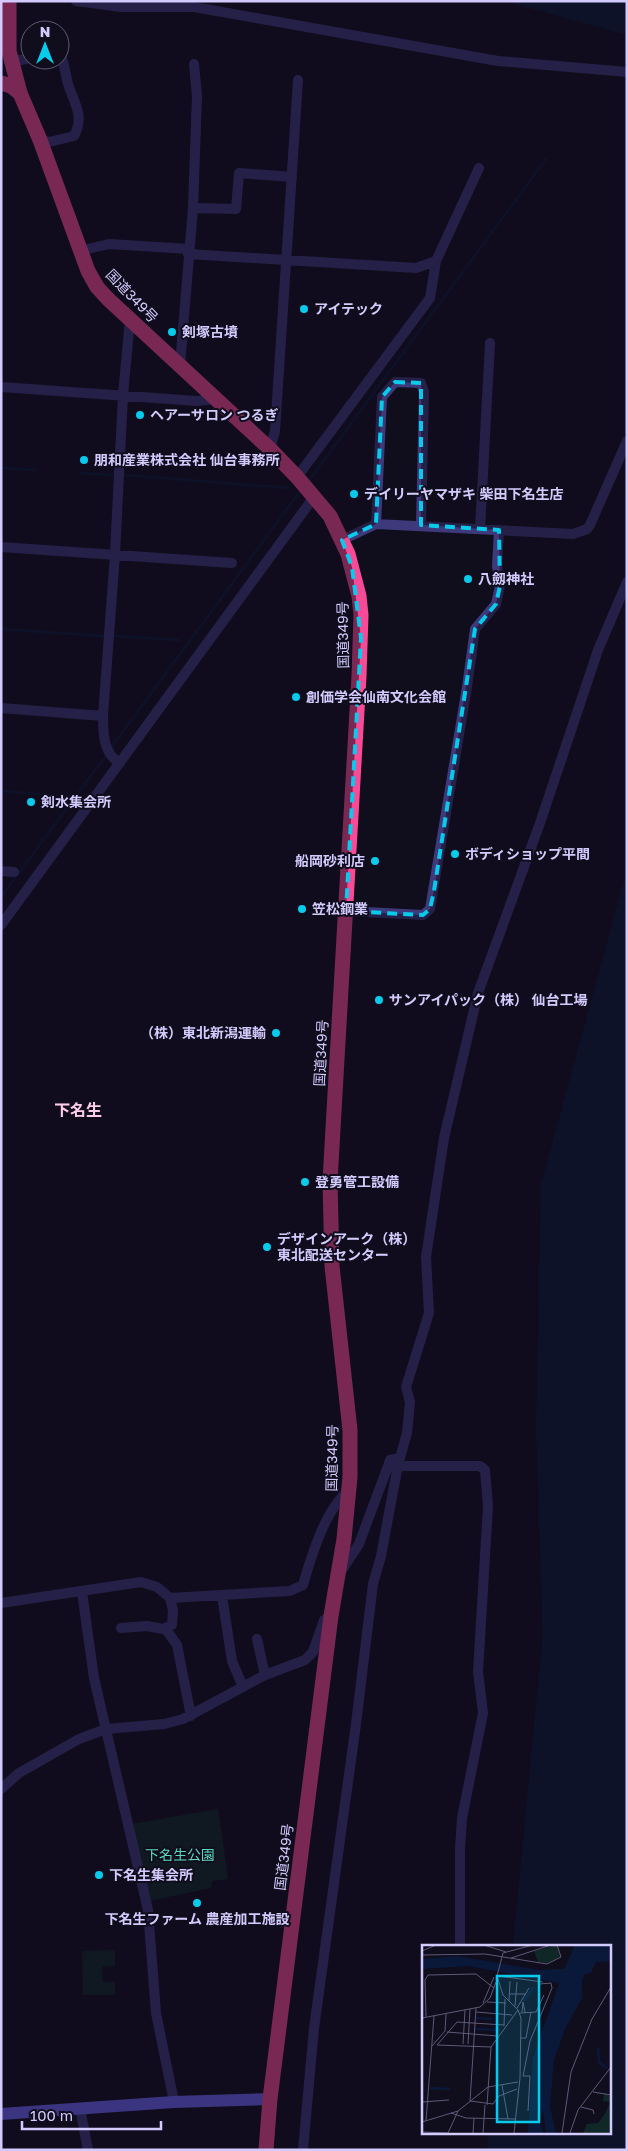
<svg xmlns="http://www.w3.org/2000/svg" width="628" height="2151" viewBox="0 0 628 2151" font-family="'Golos Text','Noto Sans JP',sans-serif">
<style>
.green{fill:#102727}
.water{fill:#0a1939}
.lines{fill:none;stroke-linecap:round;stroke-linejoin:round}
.stream{stroke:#0a1939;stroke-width:2.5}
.street{stroke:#3e397b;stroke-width:10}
.secondary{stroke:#6f65f9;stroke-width:12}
.highway{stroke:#f94a97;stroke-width:15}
.marked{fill:none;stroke:#08cbec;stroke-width:4;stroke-dasharray:10 6;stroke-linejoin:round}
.poi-dot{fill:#08cbec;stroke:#100d1d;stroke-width:2}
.labels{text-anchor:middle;stroke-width:4;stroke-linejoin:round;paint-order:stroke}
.street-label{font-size:14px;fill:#d3cbfd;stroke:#100d1d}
.poi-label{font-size:14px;font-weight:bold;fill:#d3cbfd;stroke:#100d1d;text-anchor:start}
.park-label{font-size:14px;fill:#5ad9bf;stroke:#100d1d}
.quarter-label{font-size:16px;font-weight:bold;fill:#fdcdea;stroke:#100d1d}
.inset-river{fill:none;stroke:#0a1939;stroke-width:2.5}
.inset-road{fill:none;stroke:#5e5977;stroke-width:1}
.view{fill:#08cbec;fill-opacity:0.15;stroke:#08cbec;stroke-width:2.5}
.inset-edge{fill:none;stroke:#d3cbfd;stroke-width:2.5}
</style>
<rect width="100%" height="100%" fill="#100d1d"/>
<!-- green -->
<path class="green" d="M 218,1809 L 228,1879 L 212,1881 L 211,1888 L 149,1901 L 131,1824 Z
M 115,1950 L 115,1966 L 102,1967 L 103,1982 L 115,1982 L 115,1995 L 83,1995 L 82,1951 Z"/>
<!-- water -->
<path class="water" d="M 504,1 L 627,1 L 627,35 L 508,2 Z
M 627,870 L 627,2150 L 487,2150 L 489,2132 L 609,2132 L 609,1946 L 513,1946 L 543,1634 L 536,1428 L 541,1185 Z"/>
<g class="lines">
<!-- stream -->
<path class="stream" d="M 1,468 L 35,470
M 81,473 L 113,475
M 125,475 L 288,488
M 308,482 L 546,159
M 1,629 L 103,636
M 113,636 L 179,640
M 110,749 L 301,490
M 1,791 L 76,797
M 1,897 L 107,754"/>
<!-- street -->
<path class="street" d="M 76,1 L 122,7 L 194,7 L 498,61 L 627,72
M 11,62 L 30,58
M 40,140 L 49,142 L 74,136 C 85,116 74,103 68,84 C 65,73 65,64 60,54
M 193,208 L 236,209 L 239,173 L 292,177
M 79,251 L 109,244 L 189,249
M 188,254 L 416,268 L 436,261
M 180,365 L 193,208 L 197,96 L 194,64
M 1,387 L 197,401 L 217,399
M 270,449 L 275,431 L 298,80
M 297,477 L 430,298 L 436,261 L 479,168
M 376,524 L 382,397 L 395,382 L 421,383 L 424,392 L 421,525
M 480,529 L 490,343
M 342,540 L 376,524 L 573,534 L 587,529 L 590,525 L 627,441
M 1,547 L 232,563
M 1,708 L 103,716
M 120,763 C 103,754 103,732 103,716 L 115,554 L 123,395 L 130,319
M 1,871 L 14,872
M 346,911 L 423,915 L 430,909 L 467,687 L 475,629 L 496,604 L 500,586 L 497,566 L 499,530
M 1,925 L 314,497
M 388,1466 L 390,1460 L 400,1458 L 407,1433 L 410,1402 L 406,1387 L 429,1313 L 426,1257 L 444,1138 L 478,993 L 540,823 L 598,650 L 627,582
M 340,1573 L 359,1544 L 388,1466 L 480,1466 L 485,1470 L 488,1506 L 478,1672 L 483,1713 L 462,1818 L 460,1849 L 460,1946
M 82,1592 L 94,1678 L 148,1910 L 156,2013 L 174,2102
M 222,1596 L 232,1661 L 243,1687
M 1,1603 L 141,1582 L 157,1587 L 170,1598 L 290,1591 L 303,1585 C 311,1557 325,1510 348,1491
M 121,1628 L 147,1626 L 163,1629 L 172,1625 L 173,1610 L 170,1598
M 165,1628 L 177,1645 L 191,1716
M 257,1639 L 265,1675
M 1,1789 L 19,1773 L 79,1739 L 106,1729 L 164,1724 L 183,1719 L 265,1675 L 305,1660 L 313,1652 L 324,1620 L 331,1616
M 80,2108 L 88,2150
M 303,2150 L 314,2028 L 356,1724 L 373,1584 L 381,1556 L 398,1465"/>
<!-- secondary -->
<path class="secondary" d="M 1,2114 L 174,2102 L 270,2099"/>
<!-- highway -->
<path class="highway" d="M 9,1 L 9,51 L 20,93 L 40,140 L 88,271 L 97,287 L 108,299 L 270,449 L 297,477 L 330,516 L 348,554 L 359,596 L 361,615 L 359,676 L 330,1181 L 332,1266 L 350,1430 L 350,1477 L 344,1539 L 331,1616 L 270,2099 L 266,2150
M 1,83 L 11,86 L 20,93"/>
</g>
<!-- marked area -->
<path d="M0 0H628V2151H0ZM 395,382 L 421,383 L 421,525 L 499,530 L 500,586 L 496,604 L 475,629 L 434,891 L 430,909 L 423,915 L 346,911 L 361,638 L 352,567 L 342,540 L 376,524 L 382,397 Z" fill="#100d1d" fill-opacity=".55" fill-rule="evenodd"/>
<path class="marked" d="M 395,382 L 421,383 L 421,525 L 499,530 L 500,586 L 496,604 L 475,629 L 434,891 L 430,909 L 423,915 L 346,911 L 361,638 L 352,567 L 342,540 L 376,524 L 382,397 Z"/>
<!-- markers -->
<g class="poi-dot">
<circle cx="304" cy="309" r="5"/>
<circle cx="172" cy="332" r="5"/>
<circle cx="140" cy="415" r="5"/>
<circle cx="84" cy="460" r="5"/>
<circle cx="354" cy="494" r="5"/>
<circle cx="468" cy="579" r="5"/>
<circle cx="296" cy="697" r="5"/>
<circle cx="31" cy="802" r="5"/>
<circle cx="455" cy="854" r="5"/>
<circle cx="375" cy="861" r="5"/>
<circle cx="302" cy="909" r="5"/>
<circle cx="379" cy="1000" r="5"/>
<circle cx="276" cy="1033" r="5"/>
<circle cx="305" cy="1182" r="5"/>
<circle cx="267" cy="1247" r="5"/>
<circle cx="99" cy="1875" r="5"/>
<circle cx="197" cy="1903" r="5"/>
</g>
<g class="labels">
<!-- street labels -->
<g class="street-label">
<text transform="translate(132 296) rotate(46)" y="5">国道349号</text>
<text transform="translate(343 635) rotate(-91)" y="5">国道349号</text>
<text transform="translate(321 1053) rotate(-87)" y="5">国道349号</text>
<text transform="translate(332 1458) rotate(-89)" y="5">国道349号</text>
<text transform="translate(284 1857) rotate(-83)" y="5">国道349号</text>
</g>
<!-- poi labels -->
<g class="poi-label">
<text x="314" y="314">アイテック</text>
<text x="182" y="337">剣塚古墳</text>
<text x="150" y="420">ヘアーサロン つるぎ</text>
<text x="94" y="465">朋和産業株式会社 仙台事務所</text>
<text x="364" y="499">デイリーヤマザキ 柴田下名生店</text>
<text x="478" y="584">八劔神社</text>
<text x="306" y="702">創価学会仙南文化会館</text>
<text x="41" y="807">剣水集会所</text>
<text x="465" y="859">ボディショップ平間</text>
<text x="365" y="866" text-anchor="end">船岡砂利店</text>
<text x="312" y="914">笠松鋼業</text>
<text x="389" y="1005">サンアイパック（株） 仙台工場</text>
<text x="266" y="1038" text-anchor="end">（株）東北新潟運輸</text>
<text x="315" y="1187">登勇管工設備</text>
<text x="277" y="1244">デザインアーク（株）<tspan x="277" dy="16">東北配送センター</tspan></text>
<text x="109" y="1880">下名生集会所</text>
<text x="197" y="1924" text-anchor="middle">下名生ファーム 農産加工施設</text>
</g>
<!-- park labels -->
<g class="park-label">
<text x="180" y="1860">下名生公園</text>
</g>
<!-- quarter labels -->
<g class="quarter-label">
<text x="78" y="1116">下名生</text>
</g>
</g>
<!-- overview -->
<g transform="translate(422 1945)">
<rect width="189" height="189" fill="#100d1d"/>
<path d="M 135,0 L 138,12 L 126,18 L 116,17 L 112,6 ZM 182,148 L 189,152 L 189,188 L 161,188 L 165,179 L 176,178 L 184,167 L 188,157 L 181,156 Z" fill="#102727"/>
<path d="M 153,0 L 189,0 L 189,16 L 174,17 L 169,28 L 163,29 L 160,35 L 160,53 L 143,84 L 132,115 L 128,162 L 134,188 L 124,188 L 121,164 L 118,178 L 122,188 L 106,188 L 111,112 L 137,38 L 46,21 L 0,24 L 0,14 L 35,11 L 117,25 L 135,24 L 142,24 Z" fill="#0a1939"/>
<path class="inset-river" d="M 102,56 L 112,42M 54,73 L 70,74M 53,84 L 79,85M 176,103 L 177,117 L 185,123M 8,143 L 28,144"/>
<path class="inset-road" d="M 62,0 L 84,7M 0,6 L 14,0M 0,10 L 63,9 L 125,19 L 139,12 L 135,0M 89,13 L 129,0M 75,31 L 81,50 L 96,65 L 99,73 L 98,133 L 92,188M 76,31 L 121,37M 74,35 L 81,8 L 111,0M 87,49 L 104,49M 87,56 L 88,36M 65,57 L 84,58M 61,58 L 72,32M 93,61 L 95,37M 95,63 L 107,43M 54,67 L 90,70M 100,67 L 101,57 L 103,67M 98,68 L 114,67 L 122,50M 4,72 L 3,35 L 6,30 L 54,29 L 72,43M 0,73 L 58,62 L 68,53 L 74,37M 35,77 L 82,80M 82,81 L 83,54M 25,87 L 76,91M 99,93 L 104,93 L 109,67M 41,99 L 43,65M 46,99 L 48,64M 15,100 L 69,102M 15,100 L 35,77M 10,101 L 23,86 L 24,69M 101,131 L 108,96 L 130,43 L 129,38 L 118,39M 101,131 L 108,131 L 106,166M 80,140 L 86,174M 171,147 L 189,150M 48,156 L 54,63M 48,156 L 71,159 L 77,151 L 95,144M 0,157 L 27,155M 65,160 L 69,102 L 96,65M 159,162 L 171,165 L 172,169M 29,168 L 44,173 L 93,174M 4,176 L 12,71M 0,177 L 36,166 L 66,142 L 96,137M 0,187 L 27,188M 26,188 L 36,166M 51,188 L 52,173M 61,188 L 63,160M 140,188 L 149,127 L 170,74 L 189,42M 148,188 L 156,165 L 189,122"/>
<path class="view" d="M 75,31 L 117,31 L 117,177 L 75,177 Z"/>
<rect width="189" height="189" class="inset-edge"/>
</g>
<!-- border -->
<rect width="628" height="2151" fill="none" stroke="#d3cbfd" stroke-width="5"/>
<!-- north arrow -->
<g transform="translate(45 45)"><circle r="24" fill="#100d1d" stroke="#5e5977"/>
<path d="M0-4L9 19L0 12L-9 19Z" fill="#08cbec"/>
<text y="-8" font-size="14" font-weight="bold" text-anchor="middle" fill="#d3cbfd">N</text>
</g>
<!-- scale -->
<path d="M22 2121v8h139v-8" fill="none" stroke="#d3cbfd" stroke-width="2.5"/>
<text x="30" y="2121" font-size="15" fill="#d3cbfd" stroke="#100d1d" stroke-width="4" paint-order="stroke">100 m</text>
</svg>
